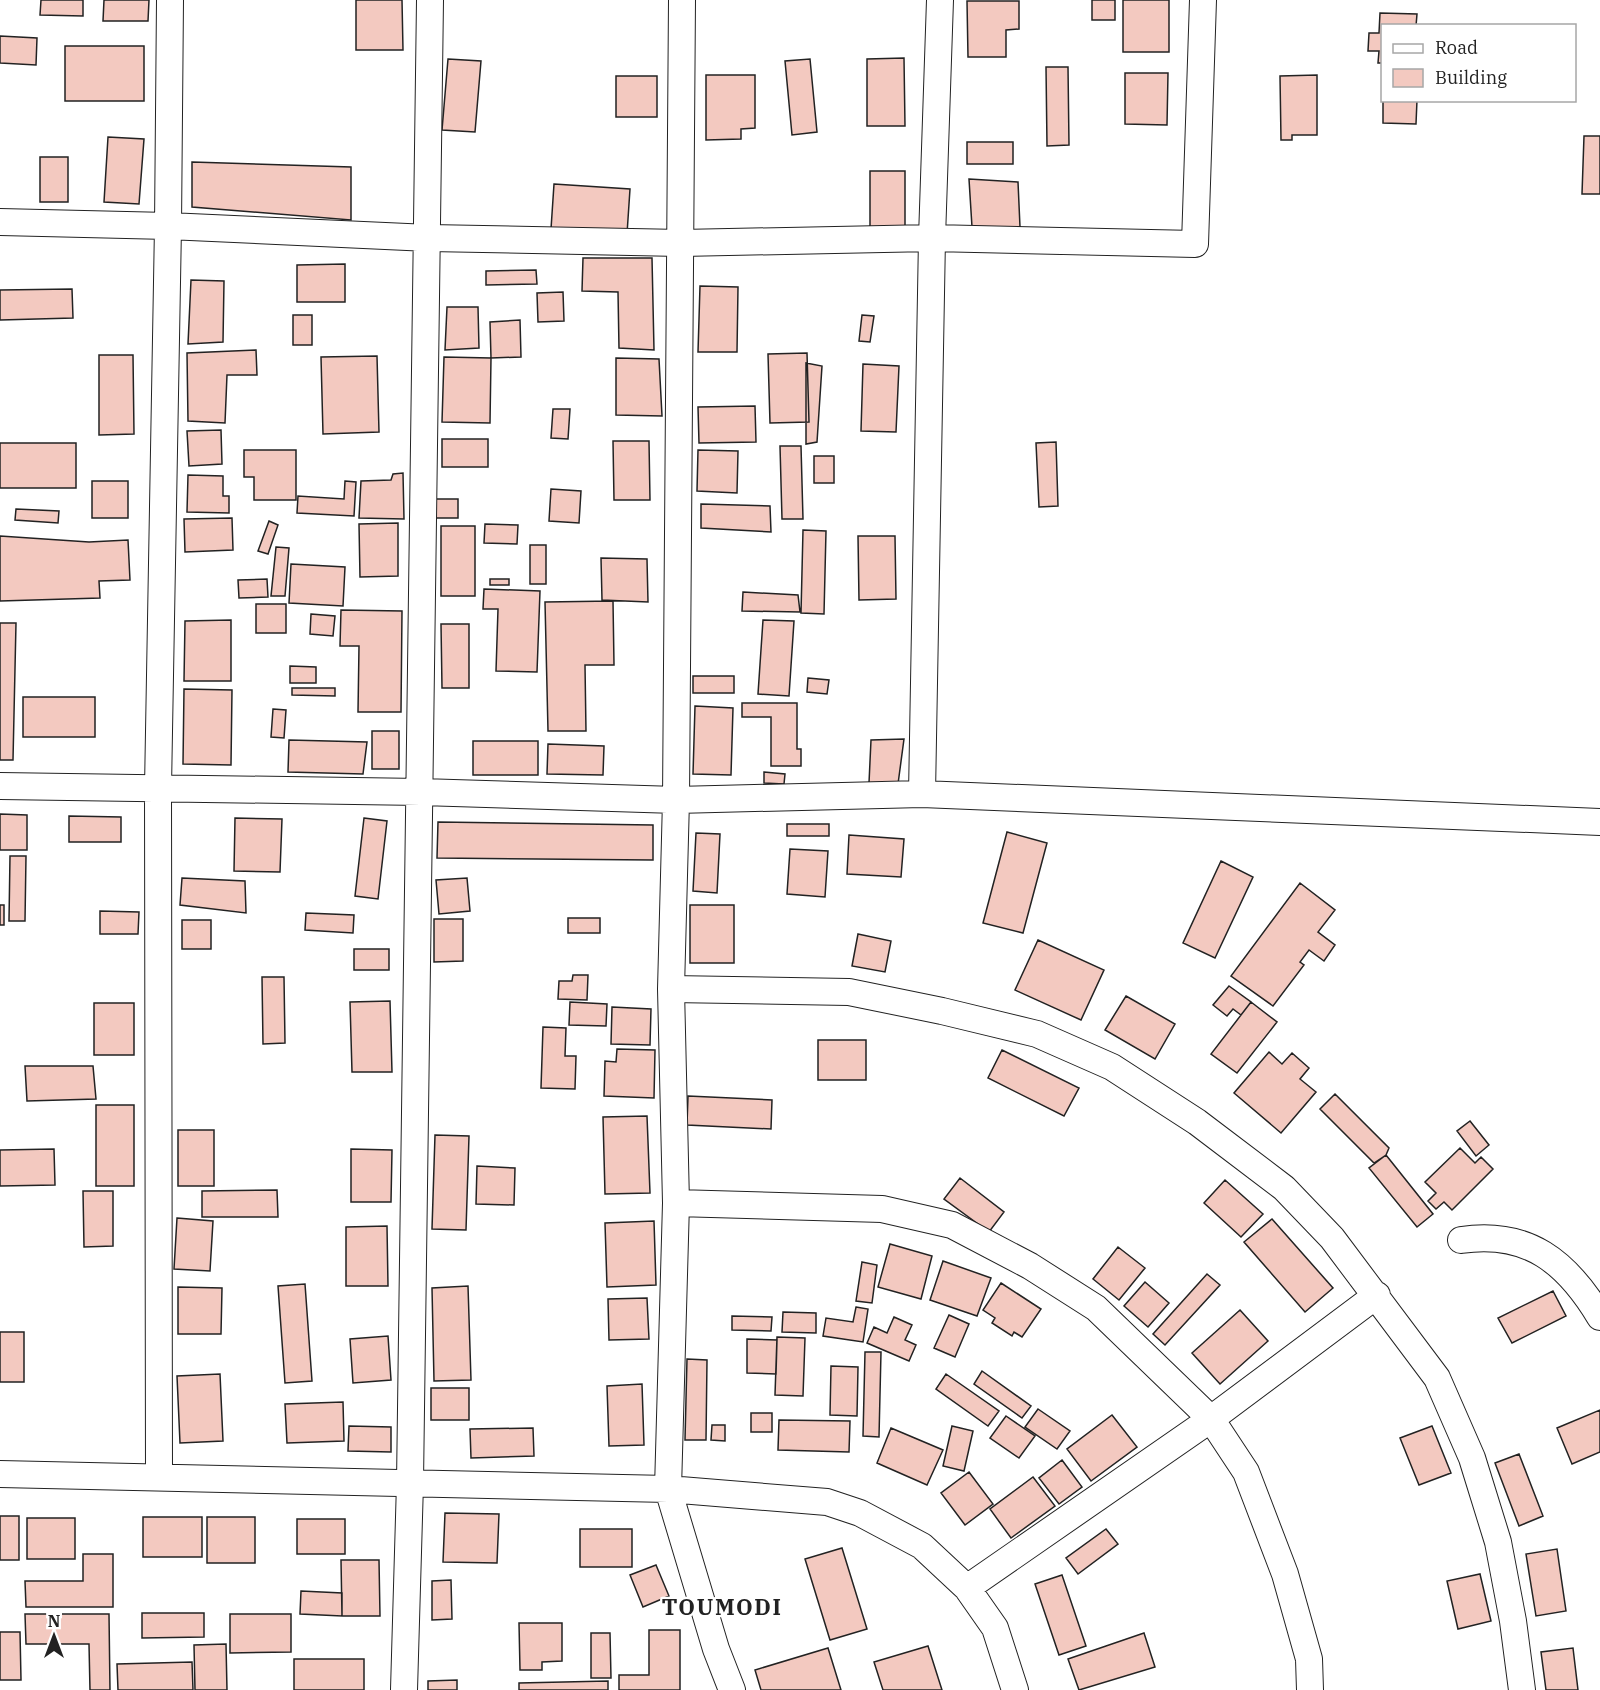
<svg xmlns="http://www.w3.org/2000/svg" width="1600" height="1690" viewBox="0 0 1600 1690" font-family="'IBM Plex Serif',serif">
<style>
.building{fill:#f3c9c0;stroke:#222;stroke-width:1.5}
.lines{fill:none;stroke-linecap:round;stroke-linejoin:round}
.street-casing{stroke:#222;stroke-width:28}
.street{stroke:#fff;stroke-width:26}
.labels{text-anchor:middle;stroke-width:4.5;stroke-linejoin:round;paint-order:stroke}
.district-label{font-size:22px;font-weight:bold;letter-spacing:1.5px;fill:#222;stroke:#fff}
</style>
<rect width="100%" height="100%" fill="#fff"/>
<!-- building -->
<path class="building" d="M 41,0 L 83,0 L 83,16 L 40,15 Z
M 104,0 L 149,0 L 148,21 L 103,21 Z
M 356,0 L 402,0 L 403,50 L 356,50 Z
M 1092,0 L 1115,0 L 1115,20 L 1092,20 Z
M 1123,0 L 1169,0 L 1169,52 L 1123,52 Z
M 967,1 L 1019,1 L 1019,29 L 1006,30 L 1006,57 L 968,57 Z
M 1380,13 L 1417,14 L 1416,26 L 1382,26 L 1382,63 L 1378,63 L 1379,51 L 1368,51 L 1369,33 L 1379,33 Z
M 0,36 L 37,38 L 36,65 L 0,63 Z
M 65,46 L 144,46 L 144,101 L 65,101 Z
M 904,58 L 905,126 L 867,126 L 867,59 Z
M 448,59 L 481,61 L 475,132 L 442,130 Z
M 810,59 L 817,132 L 792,135 L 785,61 Z
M 1046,67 L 1068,67 L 1069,145 L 1047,146 Z
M 1125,73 L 1168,73 L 1167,125 L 1125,124 Z
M 706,75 L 755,75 L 755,128 L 741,129 L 741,139 L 706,140 Z
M 1317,75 L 1317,135 L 1292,135 L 1292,140 L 1281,140 L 1280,76 Z
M 616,76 L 657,76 L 657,117 L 616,117 Z
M 1383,100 L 1417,100 L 1416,124 L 1383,123 Z
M 1584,136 L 1600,136 L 1600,194 L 1582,194 Z
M 108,137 L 144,139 L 139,204 L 104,202 Z
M 967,142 L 1013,142 L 1013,164 L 967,164 Z
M 40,157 L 68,157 L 68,202 L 40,202 Z
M 192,162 L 351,167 L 351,220 L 192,207 Z
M 870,171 L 905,171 L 905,228 L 870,228 Z
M 969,179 L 1018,182 L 1020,227 L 972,227 Z
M 554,184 L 630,189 L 627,234 L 551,229 Z
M 583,258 L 652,258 L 654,350 L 619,348 L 618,292 L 582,291 Z
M 345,264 L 345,302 L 297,302 L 297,265 Z
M 536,270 L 537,284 L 486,285 L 486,271 Z
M 191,280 L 224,281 L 223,342 L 188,344 Z
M 700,286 L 738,287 L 737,352 L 698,352 Z
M 72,289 L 73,318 L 0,320 L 0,290 Z
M 563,292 L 564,321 L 538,322 L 537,293 Z
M 447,307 L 478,307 L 479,348 L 445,350 Z
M 293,315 L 312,315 L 312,345 L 293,345 Z
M 862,315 L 874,316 L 870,342 L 859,341 Z
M 520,320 L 521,357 L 491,358 L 490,322 Z
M 256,350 L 257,375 L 227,375 L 225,423 L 188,421 L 187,353 Z
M 807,353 L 809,422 L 770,423 L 768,354 Z
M 99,355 L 133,355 L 134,434 L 99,435 Z
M 377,356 L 379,432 L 323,434 L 321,357 Z
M 444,357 L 491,358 L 490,423 L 442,422 Z
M 616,358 L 659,359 L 662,416 L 616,415 Z
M 806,363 L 822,366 L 817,442 L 806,444 Z
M 863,364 L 899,366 L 896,432 L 861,431 Z
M 755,406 L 756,442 L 699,443 L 698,407 Z
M 553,409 L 570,409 L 568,439 L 551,438 Z
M 221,430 L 222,464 L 189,466 L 187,431 Z
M 442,439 L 488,439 L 488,467 L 442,467 Z
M 613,441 L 649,441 L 650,500 L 614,500 Z
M 1056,442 L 1058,506 L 1039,507 L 1036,443 Z
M 0,443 L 76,443 L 76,488 L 0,488 Z
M 780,446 L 801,446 L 803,519 L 782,519 Z
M 244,450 L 296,450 L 296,500 L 254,500 L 254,477 L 244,477 Z
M 698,450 L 738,451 L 737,493 L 697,491 Z
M 814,456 L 834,456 L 834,483 L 814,483 Z
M 403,473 L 404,519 L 359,518 L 361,481 L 391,480 L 393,474 Z
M 188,475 L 223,476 L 223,496 L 229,496 L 229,513 L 187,512 Z
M 92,481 L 128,481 L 128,518 L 92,518 Z
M 345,481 L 356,482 L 354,516 L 297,513 L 298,496 L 344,499 Z
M 551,489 L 581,491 L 579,523 L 549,521 Z
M 434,499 L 458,499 L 458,518 L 434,518 Z
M 701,504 L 770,506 L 771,532 L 701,528 Z
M 16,509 L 59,511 L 58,523 L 15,520 Z
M 232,518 L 233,550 L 185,552 L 184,519 Z
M 269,521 L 278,525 L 268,554 L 258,551 Z
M 398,523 L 398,576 L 360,577 L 359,524 Z
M 485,524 L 518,525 L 517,544 L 484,543 Z
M 441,526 L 475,526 L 475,596 L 441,596 Z
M 803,530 L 826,531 L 824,614 L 801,613 Z
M 0,536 L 89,542 L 128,540 L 130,580 L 99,581 L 100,598 L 0,601 Z
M 858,536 L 895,536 L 896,599 L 859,600 Z
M 530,545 L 546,545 L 546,584 L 530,584 Z
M 276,547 L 289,548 L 285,596 L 271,596 Z
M 601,558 L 647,559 L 648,602 L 602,600 Z
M 291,564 L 345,567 L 343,606 L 289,603 Z
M 267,579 L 268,597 L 239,598 L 238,580 Z
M 490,579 L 509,579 L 509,585 L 490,585 Z
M 484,589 L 540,591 L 537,672 L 496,671 L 498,609 L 483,609 Z
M 743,592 L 798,595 L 800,612 L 742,611 Z
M 613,601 L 614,665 L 585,665 L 586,731 L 548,731 L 545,602 Z
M 256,604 L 286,604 L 286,633 L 256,633 Z
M 341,610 L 402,611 L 401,712 L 358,712 L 359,646 L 340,646 Z
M 311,614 L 335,616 L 333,636 L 310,634 Z
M 231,620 L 231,681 L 184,681 L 185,621 Z
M 763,620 L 794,621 L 789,696 L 758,694 Z
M 0,623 L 16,623 L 13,760 L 0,760 Z
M 441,624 L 469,624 L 469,688 L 442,688 Z
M 290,666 L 316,667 L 316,683 L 290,683 Z
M 693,676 L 734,676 L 734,693 L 693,693 Z
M 808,678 L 829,680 L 827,694 L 807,692 Z
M 292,688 L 335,688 L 335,696 L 292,695 Z
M 184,689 L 232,690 L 231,765 L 183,764 Z
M 23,697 L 95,697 L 95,737 L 23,737 Z
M 742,703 L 797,703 L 797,749 L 801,749 L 801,766 L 771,766 L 771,717 L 742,717 Z
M 695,706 L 733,708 L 731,775 L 693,774 Z
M 273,709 L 286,710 L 284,738 L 271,737 Z
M 372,731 L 399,731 L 399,769 L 372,769 Z
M 904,739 L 898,784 L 869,783 L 871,740 Z
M 289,740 L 367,742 L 363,774 L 288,772 Z
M 473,741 L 538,741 L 538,775 L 473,775 Z
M 548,744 L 604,746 L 603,775 L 547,774 Z
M 764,772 L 785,774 L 784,784 L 764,783 Z
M 0,814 L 27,815 L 27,850 L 0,850 Z
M 69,816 L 121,817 L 121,842 L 69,842 Z
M 235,818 L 282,819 L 280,872 L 234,871 Z
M 364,818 L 387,821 L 378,899 L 355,896 Z
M 438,822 L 653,825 L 653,860 L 437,858 Z
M 787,824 L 829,824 L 829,836 L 787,836 Z
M 1007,832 L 1047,843 L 1023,933 L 983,923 Z
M 696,833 L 720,834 L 717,893 L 693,891 Z
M 849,835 L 904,839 L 901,877 L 847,874 Z
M 790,849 L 828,851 L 825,897 L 787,894 Z
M 10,856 L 26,856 L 25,921 L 9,921 Z
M 1221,861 L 1253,877 L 1215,958 L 1183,943 Z
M 182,878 L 245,881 L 246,913 L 180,905 Z
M 467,878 L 470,911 L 439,914 L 436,880 Z
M 1300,883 L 1335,910 L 1318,932 L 1335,945 L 1324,961 L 1309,950 L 1300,962 L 1304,965 L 1273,1006 L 1231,976 Z
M 0,905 L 4,905 L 4,925 L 0,925 Z
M 690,905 L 734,905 L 734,963 L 690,963 Z
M 100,911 L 139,912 L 138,934 L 100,934 Z
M 306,913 L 354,915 L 353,933 L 305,930 Z
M 568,918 L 600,918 L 600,933 L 568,933 Z
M 434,919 L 463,919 L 463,961 L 434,962 Z
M 182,920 L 211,920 L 211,949 L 182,949 Z
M 858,934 L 891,941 L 885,972 L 852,966 Z
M 1038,940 L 1104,970 L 1081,1020 L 1015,990 Z
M 354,949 L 389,949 L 389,970 L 354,970 Z
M 573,975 L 588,975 L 587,1000 L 558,999 L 559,981 L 572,981 Z
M 262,977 L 284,977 L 285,1043 L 263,1044 Z
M 1229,986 L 1251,1002 L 1241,1015 L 1233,1009 L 1227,1016 L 1213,1005 Z
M 1126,996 L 1175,1024 L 1155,1059 L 1105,1030 Z
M 390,1001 L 392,1072 L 352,1072 L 350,1002 Z
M 570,1002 L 607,1004 L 606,1026 L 569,1025 Z
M 1251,1002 L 1277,1022 L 1237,1073 L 1211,1054 Z
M 94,1003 L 134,1003 L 134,1055 L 94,1055 Z
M 612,1007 L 651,1009 L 650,1045 L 611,1044 Z
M 543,1027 L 566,1028 L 565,1056 L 576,1056 L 575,1089 L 541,1088 Z
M 818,1040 L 866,1040 L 866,1080 L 818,1080 Z
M 617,1049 L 655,1050 L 654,1098 L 604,1096 L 605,1061 L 616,1062 Z
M 1002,1050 L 1079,1088 L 1064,1116 L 988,1078 Z
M 1269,1052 L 1282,1064 L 1292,1053 L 1309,1068 L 1300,1079 L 1316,1092 L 1281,1133 L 1234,1093 Z
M 25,1066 L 93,1066 L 96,1099 L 27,1101 Z
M 1335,1094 L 1389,1148 L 1386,1155 L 1374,1163 L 1320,1109 Z
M 688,1096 L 772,1100 L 771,1129 L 687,1125 Z
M 96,1105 L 134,1105 L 134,1186 L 96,1186 Z
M 647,1116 L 650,1193 L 605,1194 L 603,1117 Z
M 1470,1121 L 1489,1145 L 1476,1156 L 1457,1131 Z
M 178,1130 L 214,1130 L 214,1186 L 178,1186 Z
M 435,1135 L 469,1136 L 466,1230 L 432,1229 Z
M 1460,1148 L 1475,1163 L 1481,1157 L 1493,1169 L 1452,1210 L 1444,1202 L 1436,1209 L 1428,1201 L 1436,1193 L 1425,1182 Z
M 54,1149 L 55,1185 L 0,1186 L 0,1150 Z
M 351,1149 L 392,1150 L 391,1202 L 351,1202 Z
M 1386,1155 L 1433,1214 L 1417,1227 L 1369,1168 Z
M 477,1166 L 515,1168 L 514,1205 L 476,1204 Z
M 960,1178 L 1004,1212 L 989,1232 L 944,1199 Z
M 1225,1180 L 1263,1214 L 1241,1237 L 1204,1203 Z
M 277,1190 L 278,1217 L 202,1217 L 202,1191 Z
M 83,1191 L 113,1191 L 113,1246 L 84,1247 Z
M 177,1218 L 213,1221 L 210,1271 L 174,1269 Z
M 1272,1219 L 1333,1288 L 1305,1312 L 1244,1242 Z
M 654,1221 L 656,1285 L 607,1287 L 605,1223 Z
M 387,1226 L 388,1286 L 346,1286 L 346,1227 Z
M 890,1244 L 932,1256 L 921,1299 L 878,1287 Z
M 1118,1247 L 1145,1268 L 1119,1300 L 1093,1279 Z
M 943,1261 L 991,1278 L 977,1316 L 930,1300 Z
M 862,1262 L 877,1265 L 872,1303 L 856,1301 Z
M 1207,1274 L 1220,1285 L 1165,1345 L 1153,1334 Z
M 1145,1282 L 1169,1303 L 1148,1327 L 1124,1306 Z
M 1001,1283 L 1041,1309 L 1022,1337 L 1014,1332 L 1012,1336 L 992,1323 L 995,1318 L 983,1310 Z
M 305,1284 L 312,1381 L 285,1383 L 278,1286 Z
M 468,1286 L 471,1380 L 434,1381 L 432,1288 Z
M 178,1287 L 222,1288 L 221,1334 L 178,1334 Z
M 1553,1291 L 1566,1316 L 1512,1343 L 1498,1318 Z
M 647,1298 L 649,1339 L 609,1340 L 608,1299 Z
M 856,1307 L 868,1309 L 863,1342 L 823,1336 L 826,1318 L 853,1322 Z
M 1240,1310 L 1268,1341 L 1220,1384 L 1192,1353 Z
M 783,1312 L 816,1313 L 816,1333 L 782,1332 Z
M 949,1315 L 969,1324 L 955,1357 L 934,1348 Z
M 732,1316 L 772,1317 L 771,1331 L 732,1330 Z
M 894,1317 L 912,1325 L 905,1340 L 916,1345 L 909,1361 L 867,1343 L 874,1327 L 887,1333 Z
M 0,1332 L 24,1332 L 24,1382 L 0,1382 Z
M 388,1336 L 391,1380 L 353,1383 L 350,1339 Z
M 777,1337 L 805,1338 L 803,1396 L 775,1395 Z
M 747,1339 L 777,1340 L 776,1374 L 747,1373 Z
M 865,1352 L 881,1352 L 879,1437 L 863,1436 Z
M 687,1359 L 707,1360 L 706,1440 L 685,1440 Z
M 831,1366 L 858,1367 L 857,1416 L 830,1415 Z
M 982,1371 L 1031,1406 L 1022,1418 L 974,1384 Z
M 220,1374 L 223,1441 L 180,1443 L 177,1376 Z
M 946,1374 L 999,1411 L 988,1426 L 936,1389 Z
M 642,1384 L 644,1445 L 609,1446 L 607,1386 Z
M 431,1388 L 469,1388 L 469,1420 L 431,1420 Z
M 343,1402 L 344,1441 L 287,1443 L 285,1404 Z
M 1038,1409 L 1070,1431 L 1057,1449 L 1025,1427 Z
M 1600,1410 L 1600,1452 L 1572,1464 L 1557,1428 Z
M 751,1413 L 772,1413 L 772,1432 L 751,1432 Z
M 1112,1415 L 1137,1447 L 1091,1481 L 1067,1449 Z
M 1006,1416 L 1035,1436 L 1019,1458 L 990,1438 Z
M 779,1420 L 850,1421 L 849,1452 L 778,1450 Z
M 712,1425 L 725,1425 L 725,1441 L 711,1440 Z
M 349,1426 L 391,1427 L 391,1452 L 348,1451 Z
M 952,1426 L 973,1431 L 964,1471 L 943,1466 Z
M 1432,1426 L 1451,1473 L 1419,1485 L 1400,1438 Z
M 533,1428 L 534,1456 L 471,1458 L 470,1429 Z
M 891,1428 L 943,1450 L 927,1485 L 877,1463 Z
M 1519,1454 L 1543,1516 L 1519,1526 L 1495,1463 Z
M 1062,1460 L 1082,1487 L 1059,1504 L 1039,1478 Z
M 969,1472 L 993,1504 L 965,1525 L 941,1493 Z
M 1033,1477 L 1055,1506 L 1011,1538 L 990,1509 Z
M 445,1513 L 499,1514 L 497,1563 L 443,1562 Z
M 0,1516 L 19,1516 L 19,1560 L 0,1560 Z
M 143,1517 L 202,1517 L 202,1557 L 143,1557 Z
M 207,1517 L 255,1517 L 255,1563 L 207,1563 Z
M 27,1518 L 75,1518 L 75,1559 L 27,1559 Z
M 297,1519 L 345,1519 L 345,1554 L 297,1554 Z
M 580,1529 L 632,1529 L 632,1567 L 580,1567 Z
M 1106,1529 L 1118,1544 L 1078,1574 L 1066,1558 Z
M 842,1548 L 867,1629 L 830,1640 L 805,1559 Z
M 1557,1549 L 1566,1611 L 1536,1616 L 1526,1554 Z
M 83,1554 L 113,1554 L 113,1607 L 26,1607 L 25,1581 L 83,1581 Z
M 341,1560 L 379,1560 L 380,1616 L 342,1616 Z
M 656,1565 L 669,1596 L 643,1607 L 630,1575 Z
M 1480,1574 L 1491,1621 L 1458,1629 L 1447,1581 Z
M 1062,1575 L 1086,1646 L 1059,1655 L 1035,1584 Z
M 451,1580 L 452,1619 L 432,1620 L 432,1581 Z
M 301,1591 L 342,1593 L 342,1616 L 300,1614 Z
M 142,1613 L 204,1613 L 204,1637 L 142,1638 Z
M 25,1614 L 109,1614 L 110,1690 L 90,1690 L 89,1644 L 26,1644 Z
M 230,1614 L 291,1614 L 291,1652 L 230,1653 Z
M 519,1623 L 562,1623 L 562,1661 L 542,1662 L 542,1670 L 520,1670 Z
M 649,1630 L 680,1630 L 680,1690 L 619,1690 L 619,1675 L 649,1675 Z
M 0,1632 L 20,1632 L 21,1680 L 0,1680 Z
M 591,1633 L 610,1633 L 611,1678 L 591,1678 Z
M 1144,1633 L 1155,1667 L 1079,1690 L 1068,1659 Z
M 226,1644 L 227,1690 L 195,1690 L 194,1645 Z
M 928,1646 L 942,1690 L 883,1690 L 874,1662 Z
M 828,1648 L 841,1690 L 761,1690 L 755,1670 Z
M 1573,1648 L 1578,1690 L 1546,1690 L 1541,1652 Z
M 294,1659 L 364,1659 L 364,1690 L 294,1690 Z
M 192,1662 L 193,1690 L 118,1690 L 117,1664 Z
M 457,1680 L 457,1690 L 428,1690 L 428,1681 Z
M 608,1681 L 608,1690 L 519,1690 L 519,1683 Z"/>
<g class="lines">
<!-- street casing -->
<g class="street-casing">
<path id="street" d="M 682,0 L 676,800 L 671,989 L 676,1203 L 668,1489 L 716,1649 L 732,1690
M 0,222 L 168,226 L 429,238 L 681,243 L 932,238 L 1195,244 L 1203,0
M 0,786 L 421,792 L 676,800 L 922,794 L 1600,822
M 922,794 L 932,238 L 940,0
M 671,989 L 849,992 L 942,1011 L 1037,1034 L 1112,1067 L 1197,1122 L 1284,1188 L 1332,1238 L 1437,1378 L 1472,1458 L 1498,1542 L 1513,1621 L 1522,1690
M 676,1203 L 882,1209 L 952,1225 L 1030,1266 L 1096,1308 L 1211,1419 L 1246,1472 L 1285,1574 L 1309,1659 L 1310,1690
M 1461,1240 C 1528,1230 1567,1262 1600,1317
M 0,1474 L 668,1489 L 827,1502 L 860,1513 L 922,1546 L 967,1588 L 995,1628 L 1015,1690
M 159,1477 L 158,788 L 168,226 L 170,0
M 967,1588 L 1211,1419 L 1377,1295
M 404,1690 L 410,1483 L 430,0"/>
</g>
<!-- street -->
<use href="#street" class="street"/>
</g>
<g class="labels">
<!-- district labels -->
<g class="district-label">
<text x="722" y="1615">TOUMODI</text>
</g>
</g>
<!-- legend -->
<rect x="1381" y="24" width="195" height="78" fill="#ffffff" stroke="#a7a7a7" stroke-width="1.5"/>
<rect x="1393" y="44" width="30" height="9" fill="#ffffff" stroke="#a7a7a7" stroke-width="1.5"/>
<text x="1435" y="54" font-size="18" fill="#222222">Road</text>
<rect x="1393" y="69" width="30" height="18" fill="#f3c9c0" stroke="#a7a7a7" stroke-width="1.5"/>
<text x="1435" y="84" font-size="18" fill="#222222">Building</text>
<!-- north arrow -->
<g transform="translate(54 1636)" stroke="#ffffff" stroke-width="4.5" paint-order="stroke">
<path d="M0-4.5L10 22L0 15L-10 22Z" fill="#222222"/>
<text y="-9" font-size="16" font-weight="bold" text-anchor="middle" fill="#222222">N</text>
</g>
</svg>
